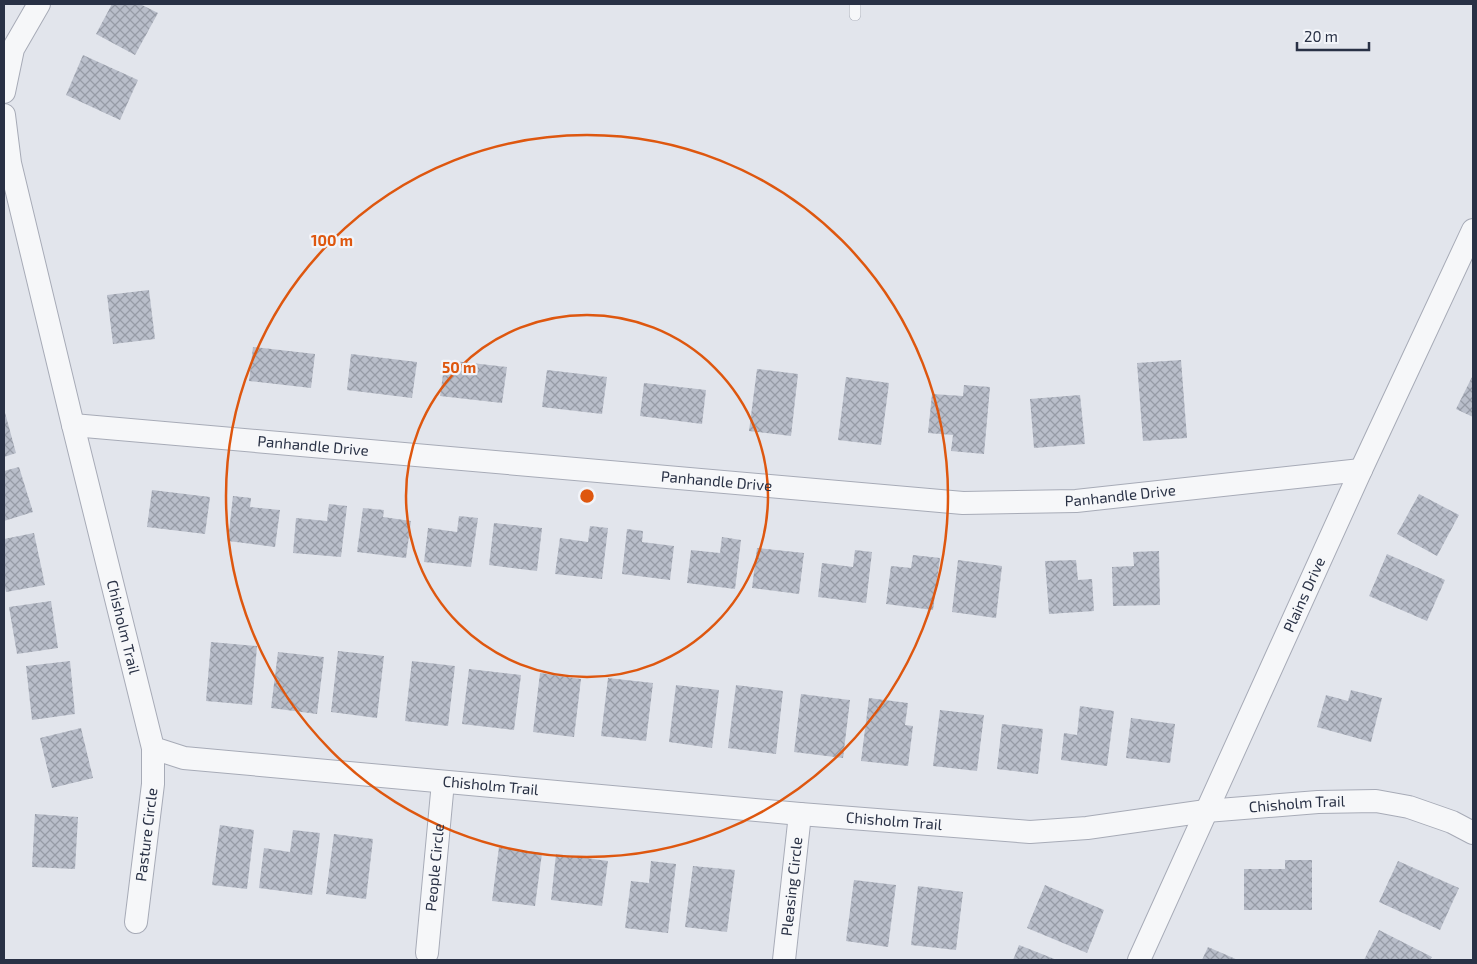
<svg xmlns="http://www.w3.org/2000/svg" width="1477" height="964" viewBox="0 0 1477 964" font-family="'Exo 2',sans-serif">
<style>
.building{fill:url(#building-cross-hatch)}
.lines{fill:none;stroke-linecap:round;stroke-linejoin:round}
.service-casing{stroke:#a7abb7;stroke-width:12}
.minor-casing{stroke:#a7abb7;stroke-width:24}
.service{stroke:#f6f7f9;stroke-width:11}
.minor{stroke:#f6f7f9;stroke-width:22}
.ring{fill:none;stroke:#de570f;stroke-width:2.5}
.labels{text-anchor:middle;stroke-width:4.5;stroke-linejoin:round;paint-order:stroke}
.street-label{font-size:15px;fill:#293145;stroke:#f2f4f9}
.centre{fill:#de570f;stroke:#f2f4f9;stroke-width:2.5}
.ring-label{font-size:15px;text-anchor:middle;font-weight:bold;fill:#de570f;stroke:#f2f4f9;stroke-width:4.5;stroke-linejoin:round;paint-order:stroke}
</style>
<defs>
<pattern id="building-cross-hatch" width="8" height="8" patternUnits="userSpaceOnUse" patternTransform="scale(1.25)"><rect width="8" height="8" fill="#b9beca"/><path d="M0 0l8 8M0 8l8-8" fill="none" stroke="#969ba6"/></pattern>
</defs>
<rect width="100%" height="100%" fill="#e2e5ec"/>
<!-- building -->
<path class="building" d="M 112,4 L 140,4 L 158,13 L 135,55 L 96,34 Z
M 83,55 L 138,80 L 120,120 L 66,95 Z
M 149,290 L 155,339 L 113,344 L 107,295 Z
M 253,347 L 315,354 L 311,388 L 249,381 Z
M 351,354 L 417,362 L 412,398 L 347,390 Z
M 445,360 L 507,367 L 502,403 L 440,396 Z
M 1181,360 L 1187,438 L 1143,441 L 1137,363 Z
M 757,369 L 798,374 L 791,436 L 749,431 Z
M 547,370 L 607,377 L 602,414 L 542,407 Z
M 1473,375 L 1473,417 L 1456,409 Z
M 846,377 L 889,383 L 881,445 L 838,440 Z
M 644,383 L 706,390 L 702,424 L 640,416 Z
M 964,385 L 990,387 L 984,454 L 951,451 L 953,435 L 928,433 L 932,394 L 963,396 Z
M 1080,395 L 1085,444 L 1034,448 L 1030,399 Z
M 4,409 L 16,453 L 4,457 Z
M 19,467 L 33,512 L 4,521 L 4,471 Z
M 152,490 L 210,497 L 205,534 L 147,527 Z
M 1419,494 L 1459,515 L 1437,556 L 1397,534 Z
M 233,496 L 251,498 L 250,507 L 280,510 L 275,547 L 228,541 Z
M 329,504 L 347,506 L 341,557 L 293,553 L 296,518 L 327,521 Z
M 363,508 L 384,510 L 383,517 L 411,521 L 406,558 L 357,552 Z
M 459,516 L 478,518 L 471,567 L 424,562 L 428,528 L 457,532 Z
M 494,523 L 542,528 L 537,571 L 489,565 Z
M 590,526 L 608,528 L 602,579 L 555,574 L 560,538 L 588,542 Z
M 627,529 L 643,531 L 642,542 L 674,546 L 670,580 L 622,574 Z
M 34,533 L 45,585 L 6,592 L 4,582 L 4,539 Z
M 722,537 L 741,540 L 735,589 L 687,583 L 691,550 L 720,553 Z
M 757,548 L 804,553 L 799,594 L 752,588 Z
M 855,550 L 872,552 L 866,603 L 818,597 L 822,563 L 853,567 Z
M 1159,551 L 1160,605 L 1113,606 L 1112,567 L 1134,566 L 1133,552 Z
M 1387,554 L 1445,580 L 1427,621 L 1369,596 Z
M 913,555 L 940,558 L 933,610 L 886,604 L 891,566 L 911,568 Z
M 958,560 L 1002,566 L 996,618 L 952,612 Z
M 1076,560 L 1078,580 L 1092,579 L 1094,611 L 1049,614 L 1045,561 Z
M 51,601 L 58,648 L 17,654 L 9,607 Z
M 211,642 L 257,646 L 252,705 L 206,701 Z
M 338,651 L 384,656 L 377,718 L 331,712 Z
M 278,652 L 324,657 L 317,714 L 271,708 Z
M 70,661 L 75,714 L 32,720 L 26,666 Z
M 412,661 L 455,666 L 448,726 L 405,721 Z
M 469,669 L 521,675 L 514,730 L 462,724 Z
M 540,673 L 581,679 L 574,737 L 533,732 Z
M 608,678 L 653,683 L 646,741 L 601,736 Z
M 676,685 L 719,690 L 712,748 L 669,742 Z
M 736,685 L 783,691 L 776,754 L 728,748 Z
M 1351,690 L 1382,698 L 1371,742 L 1317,727 L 1326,695 L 1348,701 Z
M 801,694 L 850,700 L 843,758 L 794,752 Z
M 869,698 L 908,703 L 905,725 L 913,726 L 908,766 L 861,761 Z
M 1080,706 L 1114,711 L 1107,766 L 1061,760 L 1064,733 L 1077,735 Z
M 940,710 L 984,715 L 977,771 L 933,766 Z
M 1131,718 L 1175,724 L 1170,763 L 1126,758 Z
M 1002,724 L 1043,729 L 1038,774 L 997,769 Z
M 81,728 L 93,778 L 52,788 L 40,738 Z
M 35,814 L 78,817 L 75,869 L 32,867 Z
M 220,825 L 254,830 L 247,889 L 212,885 Z
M 293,830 L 320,833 L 312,895 L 259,888 L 264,848 L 290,852 Z
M 334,834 L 373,839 L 366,899 L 326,894 Z
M 499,847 L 542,853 L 535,906 L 492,901 Z
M 556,854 L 608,861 L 602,906 L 551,900 Z
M 1285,860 L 1312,860 L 1312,910 L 1244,910 L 1244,869 L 1285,869 Z
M 651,861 L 676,864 L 668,933 L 625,928 L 631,881 L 649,883 Z
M 1398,861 L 1459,888 L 1440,930 L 1379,902 Z
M 693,866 L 735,870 L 727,932 L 685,927 Z
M 854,880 L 896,885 L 888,947 L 846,941 Z
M 1045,885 L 1104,910 L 1087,953 L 1027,928 Z
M 918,886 L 963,892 L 956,950 L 911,945 Z
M 1379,930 L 1432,957 L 1430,960 L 1364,960 Z
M 1019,945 L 1057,960 L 1013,960 Z
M 1208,947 L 1238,960 L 1202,960 Z"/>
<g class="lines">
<!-- service casing -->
<g class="service-casing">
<path id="service" d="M 855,15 L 855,4"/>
</g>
<!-- minor casing -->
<g class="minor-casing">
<g id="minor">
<path d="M 4,92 L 13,49 L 39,4"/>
<path id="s1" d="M 4,115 L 10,163 L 73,425 L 153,748 L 184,758 L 800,814 L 1030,832 L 1087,828 L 1206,811 L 1318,802 L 1376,801 L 1409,807 L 1452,822 L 1473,833"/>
<path id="s2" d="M 73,425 L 963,503 L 1076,501 L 1361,470"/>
<path id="s3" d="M 136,922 L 153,784 L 153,748"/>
<path id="s4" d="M 427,953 L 443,782"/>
<path id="s5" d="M 784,960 L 800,814"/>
<path id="s6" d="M 1139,960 L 1361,470 L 1473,230"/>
</g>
</g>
<!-- service -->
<use href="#service" class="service"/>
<!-- minor -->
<use href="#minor" class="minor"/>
</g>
<!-- distance rings -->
<g class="ring">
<circle cx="587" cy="496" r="181"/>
<circle cx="587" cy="496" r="361"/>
</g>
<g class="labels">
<!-- street labels -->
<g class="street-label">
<text dy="5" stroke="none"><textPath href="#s2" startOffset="241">Panhandle Drive</textPath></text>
<text dy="5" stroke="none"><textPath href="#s2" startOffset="646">Panhandle Drive</textPath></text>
<text dy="5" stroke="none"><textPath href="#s2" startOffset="1051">Panhandle Drive</textPath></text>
<text dy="5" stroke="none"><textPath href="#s6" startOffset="401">Plains Drive</textPath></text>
<text dy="5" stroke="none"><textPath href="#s1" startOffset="526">Chisholm Trail</textPath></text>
<text dy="5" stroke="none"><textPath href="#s1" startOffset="991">Chisholm Trail</textPath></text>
<text dy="5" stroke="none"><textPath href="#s1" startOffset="1801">Chisholm Trail</textPath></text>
<text dy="5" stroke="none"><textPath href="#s1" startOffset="1396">Chisholm Trail</textPath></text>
<text dy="5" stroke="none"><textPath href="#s3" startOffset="88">Pasture Circle</textPath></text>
<text dy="5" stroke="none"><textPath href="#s4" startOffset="86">People Circle</textPath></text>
<text dy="5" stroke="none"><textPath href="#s5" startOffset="74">Pleasing Circle</textPath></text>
</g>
</g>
<circle cx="587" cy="496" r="8" class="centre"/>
<g class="ring-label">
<text x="332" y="246">100 m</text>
<text x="459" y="373">50 m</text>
</g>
<!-- border -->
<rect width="1477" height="964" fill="none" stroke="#293145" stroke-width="10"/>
<!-- scale -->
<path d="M1297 42v8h72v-8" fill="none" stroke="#293145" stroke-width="2.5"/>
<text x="1304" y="42" font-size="15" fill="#293145" stroke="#f2f4f9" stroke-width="4" paint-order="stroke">20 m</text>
</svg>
